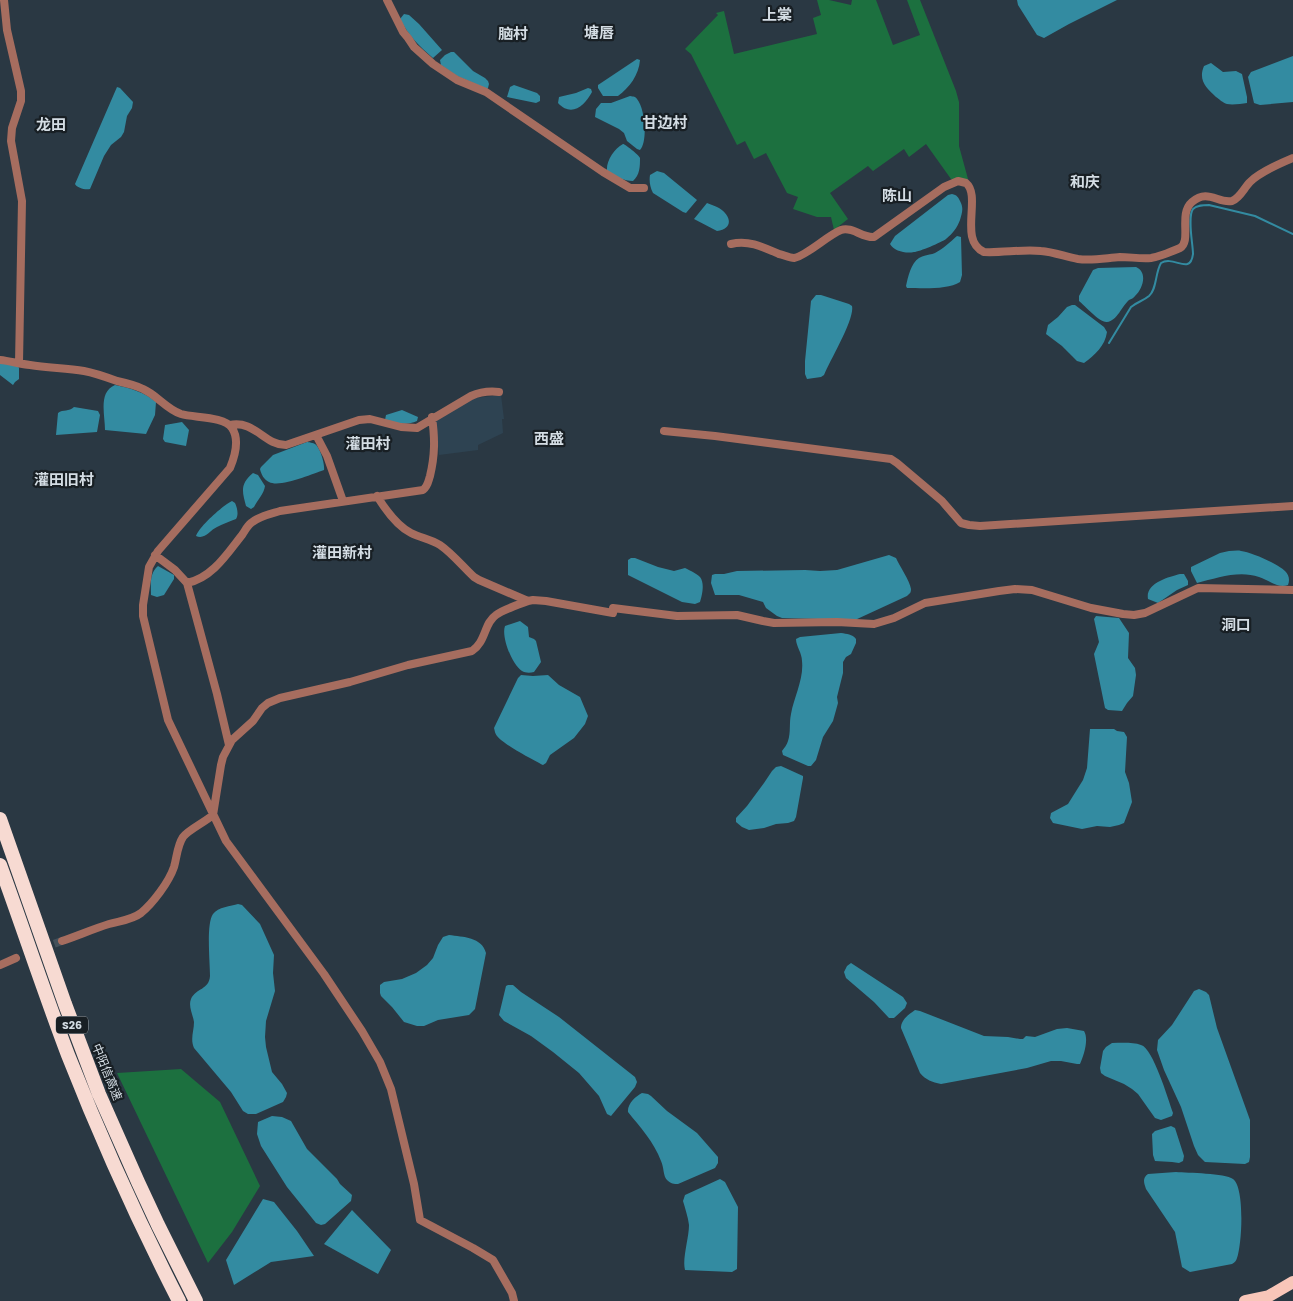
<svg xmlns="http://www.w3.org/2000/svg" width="1293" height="1301" viewBox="0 0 1293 1301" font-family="Poppins,'Noto Sans SC',sans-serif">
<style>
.built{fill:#2e4352}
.forest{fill:#1c703f}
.water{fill:#338ba1}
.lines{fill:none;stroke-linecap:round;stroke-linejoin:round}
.stream{stroke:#338ba1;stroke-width:2}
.minor-tunnel{stroke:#44515b;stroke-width:8;stroke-dasharray:8 4;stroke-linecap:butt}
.minor{stroke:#a66d5f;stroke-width:8}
.trunk{stroke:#f8c6b9;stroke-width:12}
.motorway{stroke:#f7dad2;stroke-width:14}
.labels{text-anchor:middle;stroke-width:4.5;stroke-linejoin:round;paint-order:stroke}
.shield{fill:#181f24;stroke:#9ca4aa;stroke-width:1}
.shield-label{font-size:11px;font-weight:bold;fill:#d4dde4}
.street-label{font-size:12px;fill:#d4dde4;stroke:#181f24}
.quarter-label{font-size:15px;font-weight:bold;fill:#d4dde4;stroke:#181f24}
</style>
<rect width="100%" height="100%" fill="#2a3843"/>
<!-- built -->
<path class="built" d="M 501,395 L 504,419 L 502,419 L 503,433 L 478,445 L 478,450 L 439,455 L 435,418 L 467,399 Z"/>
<!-- forest -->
<path class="forest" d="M 817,0 L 829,0 L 851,5 L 852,0 L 876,0 L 893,45 L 920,35 L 907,0 L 920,0 L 956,91 L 959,102 L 959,146 L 968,179 L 964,180 L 951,179 L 926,144 L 909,157 L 904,149 L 873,171 L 868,166 L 830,193 L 848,219 L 834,230 L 831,217 L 817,217 L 793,209 L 798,197 L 787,193 L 766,153 L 754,159 L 745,141 L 737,145 L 691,54 L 685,49 L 718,15 L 716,13 L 724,11 L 734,54 L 817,34 L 813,18 L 821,15 Z
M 181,1069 L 220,1102 L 260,1186 L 232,1232 L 208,1263 L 117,1073 Z"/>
<!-- water -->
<path class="water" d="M 1017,0 L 1117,0 L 1069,24 L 1044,38 L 1037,35 L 1018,5 Z
M 404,14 L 409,15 L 419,24 L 442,50 L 433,58 C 420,47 408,35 400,19 Z
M 451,52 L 454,52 L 473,71 L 485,78 L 488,81 L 489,84 L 488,88 L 487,89 L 457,76 L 441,65 L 440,60 L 445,55 Z
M 1293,56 L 1293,102 L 1260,105 L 1254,103 L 1248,77 L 1251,72 Z
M 637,59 L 640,60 C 639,75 629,88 618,96 L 603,96 L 598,88 L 598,85 Z
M 1211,63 L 1223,72 L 1236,71 L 1242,74 L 1247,97 L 1247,103 C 1241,104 1232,105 1227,104 C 1223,103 1219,99 1216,97 C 1206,88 1198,80 1204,66 Z
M 514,85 L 537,93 L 540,96 L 540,101 L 536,103 L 507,97 L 510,87 Z
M 117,87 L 120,88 L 133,102 L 132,108 L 127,116 L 124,132 L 121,137 L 111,145 L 104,156 L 90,189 C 85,190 77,188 75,184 Z
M 588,88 L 591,89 L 592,92 C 585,105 572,118 558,103 L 559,97 L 576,93 Z
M 630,96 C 634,97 635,96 637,99 C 645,108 648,142 640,150 L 637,149 L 627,141 L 624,133 L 619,129 L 595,117 L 596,109 L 601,103 L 611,103 Z
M 623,144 C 625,144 639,155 640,158 C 640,166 640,175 633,181 C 624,181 615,176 607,171 C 606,161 614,149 623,144 Z
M 657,171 L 664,173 L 697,200 L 686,213 L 683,212 L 653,193 C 650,187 649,181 650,175 Z
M 952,194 C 957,195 958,197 960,201 C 964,208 962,213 960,220 C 957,228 953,233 946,239 C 942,242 919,252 914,252 C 906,254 894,251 890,244 L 895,236 L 948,195 Z
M 707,203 C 711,205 716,206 719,208 C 731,215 734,229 717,231 L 694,219 Z
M 957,236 L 961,237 L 962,275 L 960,282 C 948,290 922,288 907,288 L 906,286 C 908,277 911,263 919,258 C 924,255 930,255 935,253 C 943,249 950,242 957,236 Z
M 1136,267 C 1148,272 1143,289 1135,296 C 1134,298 1131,299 1129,300 C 1122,306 1117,321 1107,322 C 1100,323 1085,306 1079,301 L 1079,296 L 1093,270 L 1098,268 Z
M 816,295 L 821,295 L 849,304 L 852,306 C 855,319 830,360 824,375 L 821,377 L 807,379 L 805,374 L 805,361 L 811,301 Z
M 1072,305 L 1075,305 L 1104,327 L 1107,332 C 1105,346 1095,355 1084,363 L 1077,361 L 1062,346 L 1046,334 L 1048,325 L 1058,317 L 1067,307 Z
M 0,363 L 18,366 L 19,368 L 19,379 L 15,382 L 13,385 L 0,375 Z
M 115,385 C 130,388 144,392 156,402 L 155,415 L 146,434 L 105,430 C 105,415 98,392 115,385 Z
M 74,407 L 98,411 L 100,415 L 97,432 L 56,435 L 58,413 C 63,409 69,412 74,407 Z
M 402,410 L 418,417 L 417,421 C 406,426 396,423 385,420 L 386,415 Z
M 182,422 L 189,430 L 186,446 L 165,442 L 163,439 L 165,425 Z
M 307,442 C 308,442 314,443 315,444 C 320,447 325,464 324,470 C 312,474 280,488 269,482 C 264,480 261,474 260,469 L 261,467 L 273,455 Z
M 253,473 L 258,475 L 265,486 C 264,494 258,499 254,507 L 251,509 L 246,506 C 242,491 240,484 253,473 Z
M 232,501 L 235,503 C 237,507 239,515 236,519 C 230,521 223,524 217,527 C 210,530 205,540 196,536 C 199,527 222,506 232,501 Z
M 1229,551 C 1233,551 1238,550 1241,551 C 1251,552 1278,564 1285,571 C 1289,575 1290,580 1288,585 C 1278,589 1269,580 1259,577 C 1239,570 1217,578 1197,583 L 1191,571 L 1191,567 L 1220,553 Z
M 889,555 L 896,558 C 899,565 910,581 911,589 C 911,593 910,593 907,596 L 855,620 L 782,618 L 777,616 L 766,608 L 763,602 L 739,595 L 715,595 L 711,583 L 712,575 L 715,574 L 724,574 L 737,571 L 805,570 L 820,571 L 837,570 Z
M 631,558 L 635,558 L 658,567 L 674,571 L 685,568 C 689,570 696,573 700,577 C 705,583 702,596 700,602 L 695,604 L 682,602 L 628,575 L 628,560 Z
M 158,566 L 174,575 L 174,579 L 164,595 L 157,597 L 151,595 C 151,584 149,574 158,566 Z
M 1180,574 L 1184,574 L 1188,581 L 1188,585 L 1177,590 L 1158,603 L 1148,599 C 1145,583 1169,577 1180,574 Z
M 1096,616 L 1119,618 L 1129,633 L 1128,658 L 1135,668 L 1136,675 L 1133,696 L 1127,703 L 1122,711 L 1108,710 L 1105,708 L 1094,654 L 1099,642 L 1094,619 Z
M 520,621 L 528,627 L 529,637 L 534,639 L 536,641 L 541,662 L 534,672 C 530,673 525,673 522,671 C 512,665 501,636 505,626 Z
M 841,633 C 847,634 852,634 856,639 L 856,643 L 851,654 L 846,657 L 843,662 L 843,673 L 837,697 L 838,703 L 833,721 L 823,737 L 816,760 L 811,766 L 808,766 L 783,755 L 782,751 C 784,748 787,745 788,741 C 791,732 789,723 791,714 C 794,697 804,679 802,661 C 802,653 796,646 796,639 L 800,637 Z
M 521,675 L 533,676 L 548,675 L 559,685 L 580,697 L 588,716 L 585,724 L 574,738 L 550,755 L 546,763 L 543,765 C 533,760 503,744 497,736 C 495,733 495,732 494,728 L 518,678 Z
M 1090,729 L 1114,729 L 1117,731 L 1124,732 L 1127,737 L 1125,772 L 1129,783 L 1132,802 L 1124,823 L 1119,825 L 1110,827 L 1097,826 L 1082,829 L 1053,823 L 1050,818 L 1051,813 L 1068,804 L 1083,780 L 1087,768 Z
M 781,766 L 803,776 L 803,778 L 796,817 L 794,821 L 788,823 L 776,824 L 764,828 L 749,830 L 742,827 L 736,822 L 736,818 L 747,806 L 764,783 L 772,771 L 776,767 Z
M 238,904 L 242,905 L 260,924 L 274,955 L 273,973 L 275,991 L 266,1021 L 265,1037 L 266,1047 L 272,1072 L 282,1084 L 287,1093 L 286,1097 L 283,1102 L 256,1114 L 248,1114 L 243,1111 L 231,1092 L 194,1048 C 190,1039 194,1031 194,1022 C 193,1015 188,1006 191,999 C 196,988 209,990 210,976 C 210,962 206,924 213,914 C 218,907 231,906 238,904 Z
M 449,935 C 463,937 482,937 486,953 L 475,1009 L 469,1015 L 438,1020 L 424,1026 L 417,1026 L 404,1022 L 392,1007 L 381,996 L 380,993 L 380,985 L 384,982 L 402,979 L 416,973 L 427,965 L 433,958 L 438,945 L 443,937 Z
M 851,963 L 903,997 L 907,1003 L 905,1008 L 894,1018 L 889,1018 L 874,1002 L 846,978 L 844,972 L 847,966 Z
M 508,985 L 513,985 L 521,992 L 559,1017 L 635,1077 L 637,1082 L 635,1087 L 611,1116 L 607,1114 L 599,1096 L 579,1073 L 553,1052 L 531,1036 L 504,1021 L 499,1015 L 506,986 Z
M 1199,989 L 1206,992 L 1209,995 L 1217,1028 L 1250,1120 L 1250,1157 L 1249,1162 L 1245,1164 L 1205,1162 L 1198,1155 L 1194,1146 L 1181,1107 L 1164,1070 L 1157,1050 L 1158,1040 L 1172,1025 L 1194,991 Z
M 915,1010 L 920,1011 L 984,1036 L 1008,1037 L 1020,1039 L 1023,1039 L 1026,1036 L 1035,1037 L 1057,1029 L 1067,1028 L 1084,1031 C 1089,1039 1084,1055 1080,1064 L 1077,1064 L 1061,1061 L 1051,1061 L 1027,1068 L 941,1084 C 932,1082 926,1080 920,1073 L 901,1028 C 901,1020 908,1015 915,1010 Z
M 1112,1043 C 1121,1043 1133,1042 1141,1045 C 1153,1048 1168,1099 1173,1113 L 1172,1116 L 1161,1120 L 1155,1118 L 1138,1094 L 1132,1089 L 1124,1084 L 1105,1076 L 1101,1073 L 1100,1068 L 1103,1051 L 1106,1047 Z
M 642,1093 L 648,1094 L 651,1096 L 667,1111 L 697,1133 L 718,1157 L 718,1163 L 715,1168 L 678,1184 C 674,1184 671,1184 667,1180 C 663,1176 664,1167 661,1161 C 654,1142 640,1127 628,1112 C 627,1104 636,1096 642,1093 Z
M 272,1116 L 282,1117 L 291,1121 L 307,1149 L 337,1179 L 340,1184 L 352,1195 L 351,1201 L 325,1224 L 321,1225 L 316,1223 L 287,1187 L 261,1146 L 257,1134 L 258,1122 Z
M 1171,1126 L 1175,1128 L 1184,1156 L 1183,1161 L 1179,1163 L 1172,1162 L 1155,1161 L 1153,1155 L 1152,1134 L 1155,1131 Z
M 1176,1172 C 1188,1173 1225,1173 1233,1179 C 1245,1188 1242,1244 1237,1258 C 1236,1261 1235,1262 1232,1264 L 1190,1272 L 1182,1267 L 1175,1232 L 1146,1189 C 1144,1183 1142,1178 1148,1174 Z
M 720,1179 L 725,1182 L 738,1207 L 737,1269 L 732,1272 L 685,1270 C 682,1259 689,1238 689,1225 C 688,1217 685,1208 683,1201 L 685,1195 Z
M 263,1199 L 274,1202 L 297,1231 L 314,1256 L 271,1262 L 234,1285 L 226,1260 Z
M 352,1210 L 391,1250 L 378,1274 L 324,1244 Z"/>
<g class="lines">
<!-- stream -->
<path class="stream" d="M 1109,343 L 1131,307 C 1137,302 1143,301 1149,296 C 1157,289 1155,273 1161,263 C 1174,255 1190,276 1193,254 C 1193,244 1187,217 1193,209 C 1197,205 1203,205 1209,205 L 1255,216 L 1293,234"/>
<!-- minor-tunnel -->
<path class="minor-tunnel" d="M 43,948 L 62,941"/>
<!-- minor -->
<path class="minor" d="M 4,0 L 7,30 L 21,91 L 21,101 L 12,128 L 11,141 L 22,201 L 19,363
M 387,0 L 403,32 L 408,38 L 414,47 L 433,64 L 457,80 L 486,92 L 603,172 L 630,188 L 644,188
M 731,244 C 749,240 763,247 779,254 C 784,255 789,258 794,258 C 806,256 828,235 841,230 C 852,226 862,238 874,237 L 944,187 L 958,181 L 966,183 C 982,196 958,241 984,252 C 1003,253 1022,249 1041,251 C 1054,252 1066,257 1078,259 C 1092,261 1106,258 1120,257 C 1130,257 1141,259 1151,258 C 1158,257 1173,251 1180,248 C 1192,241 1178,214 1192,202 C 1208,188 1218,204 1232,201 C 1240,198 1244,188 1250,182 C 1259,173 1281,163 1293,158
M 0,360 C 10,361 20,364 30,365 C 48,368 66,368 84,371 C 95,373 106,377 117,381 C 126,383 135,385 143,389 C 157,395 166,409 181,414 C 194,418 224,416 232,428 C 240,440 235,456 230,468 L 158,551 L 149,567 L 143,605 L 143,616 L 168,720 L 226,841 L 324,974 L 362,1031 L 380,1062 L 391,1089 L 414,1184 L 420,1220 L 473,1248 L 493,1260 L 512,1293 L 514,1301
M 230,425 C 255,420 264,445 286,445 L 359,420 L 370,419 L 401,427 L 417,428 L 471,396 C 480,392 490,391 499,392
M 664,431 L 715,436 L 891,459 L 897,463 L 942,501 L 961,523 L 969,525 L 980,526 L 1293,506
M 316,435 L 327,456 L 343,501
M 377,496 C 385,509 397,526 411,533 C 421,538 431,539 440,545 C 453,554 463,567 474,577 L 479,580 L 528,601
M 155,555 L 175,570 L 187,583 L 217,694 L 229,745
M 187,583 C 212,578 227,554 242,535 C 245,531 247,526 251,523 C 259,516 270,514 280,511 L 423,490 C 428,486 428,482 430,476 C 435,455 435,439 432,417
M 613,608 L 677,616 L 737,615 L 763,621 L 774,623 L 837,622 L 874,624 L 894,618 L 925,603 L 999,591 L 1015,589 L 1032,590 L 1091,608 L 1123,614 L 1134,615 L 1145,613 L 1198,588 L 1293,590
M 62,941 C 77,936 93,929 109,924 C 119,921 132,920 141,913 C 153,903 169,882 174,867 C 177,857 177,846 183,837 C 188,830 205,822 213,815 L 221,765 L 223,757 L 232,740 L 253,721 L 262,708 L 268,703 L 280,698 L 350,682 L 408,665 L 472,651 C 486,642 484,623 496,615 C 502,610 520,604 528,601 L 533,600 L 546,601 L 613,613
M 0,965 L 16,958"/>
<!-- trunk -->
<path class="trunk" d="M 1245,1301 L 1269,1296 L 1293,1282"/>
<!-- motorway -->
<path class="motorway" d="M 0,819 L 65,1004 L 99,1094 L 138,1182 L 158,1225 L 196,1301
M 0,865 C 23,928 44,992 68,1055 C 101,1139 138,1221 179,1301"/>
</g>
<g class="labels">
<!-- shield labels -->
<rect class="shield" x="56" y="1016.5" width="32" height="17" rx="4"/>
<g class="shield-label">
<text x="72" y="1029">S26</text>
</g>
<!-- street labels -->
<g class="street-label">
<text transform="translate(107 1072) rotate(68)" y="4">中阳信高速</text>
</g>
<!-- quarter labels -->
<g class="quarter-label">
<text x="777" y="20">上棠</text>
<text x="599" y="38">塘唇</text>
<text x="513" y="39">脑村</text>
<text x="665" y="128">甘边村</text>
<text x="51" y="130">龙田</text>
<text x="1085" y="187">和庆</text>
<text x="897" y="201">陈山</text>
<text x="549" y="444">西盛</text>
<text x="368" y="449">灌田村</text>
<text x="64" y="485">灌田旧村</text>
<text x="342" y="558">灌田新村</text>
<text x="1236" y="630">洞口</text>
</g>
</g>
</svg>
